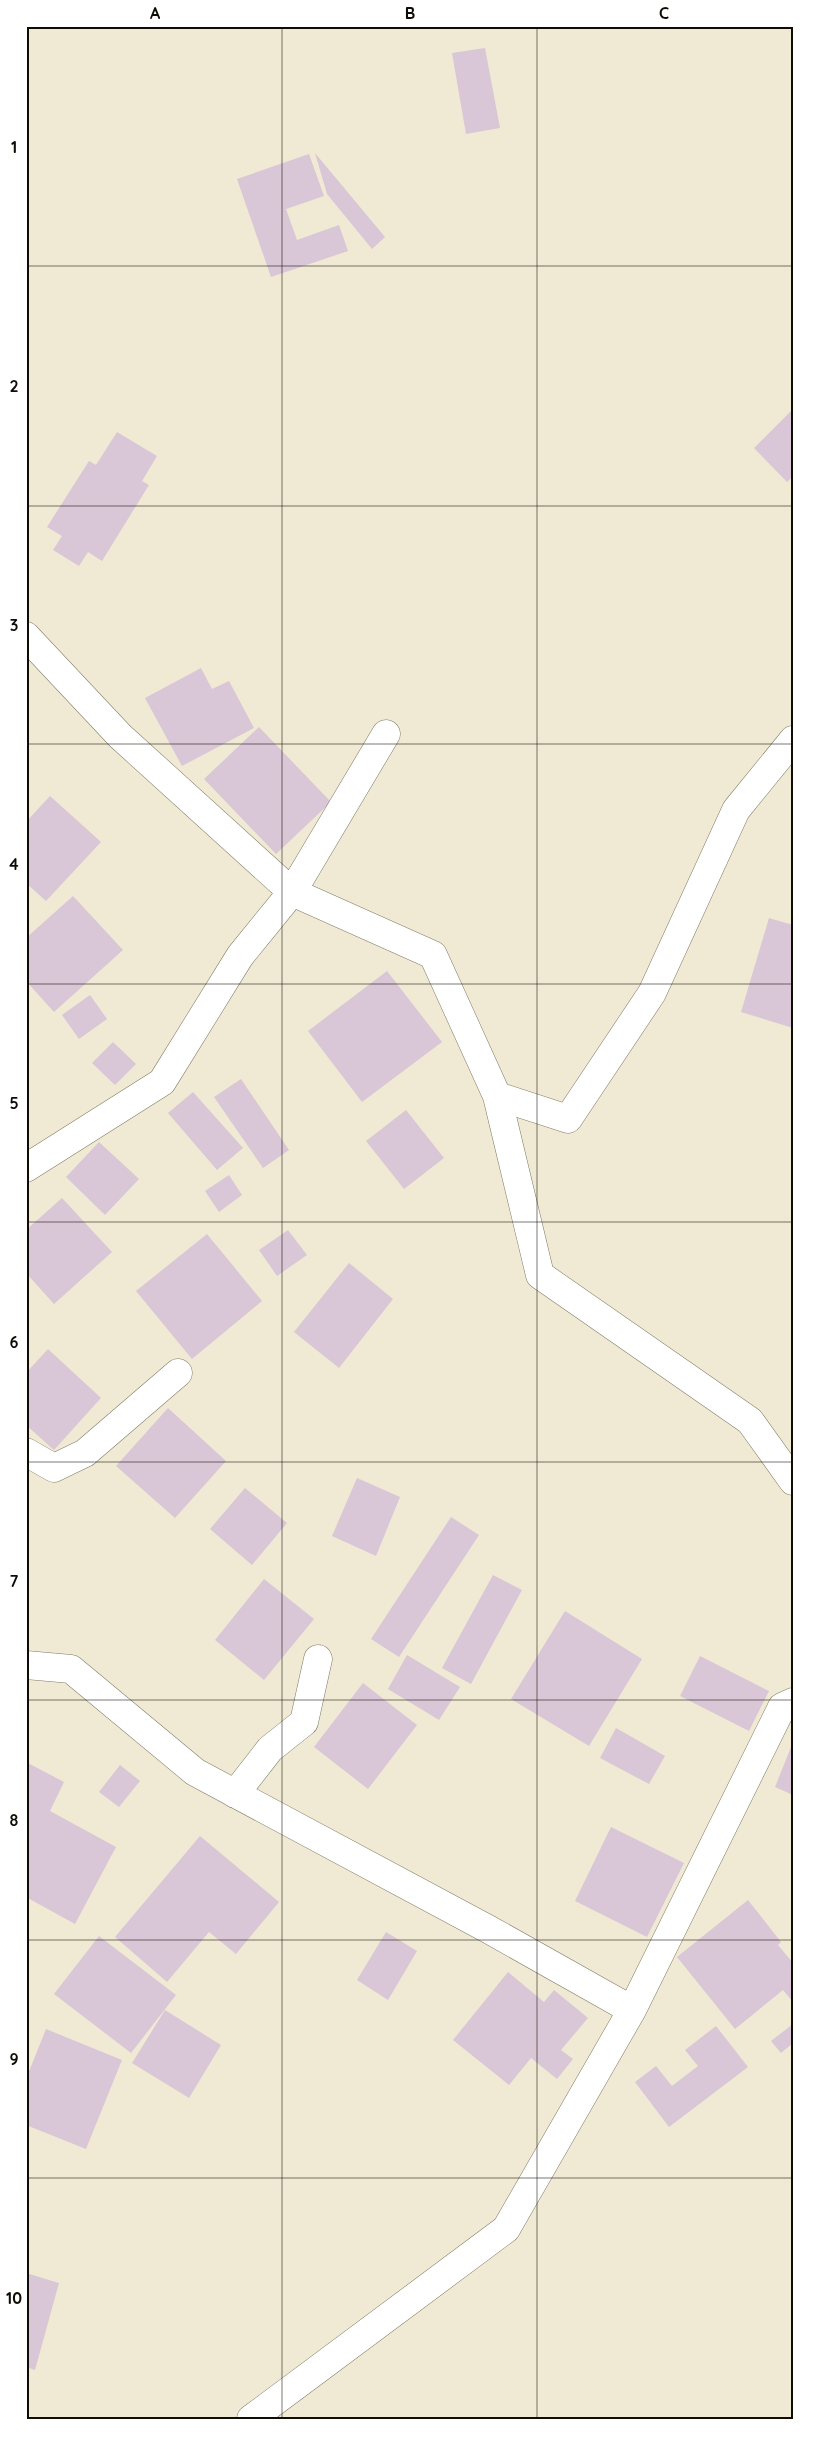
<svg xmlns="http://www.w3.org/2000/svg" width="819" height="2445" viewBox="0 0 819 2445" font-family="Quicksand,sans-serif">
<style>
.building{fill:#d9c6d6}
.lines{fill:none;stroke-linecap:round;stroke-linejoin:round}
.minor-casing{stroke:#807b67;stroke-width:29}
.minor{stroke:#fff;stroke-width:28}
.grid{fill:none;stroke:#0e0c05;stroke-width:1;stroke-opacity:0.55}
.neatline{fill:none;stroke:#0e0c05;stroke-width:2}
.grid-label{font-size:16px;text-anchor:middle;font-weight:bold;fill:#0e0c05}
</style>
<rect width="100%" height="100%" fill="#f0ead4"/>
<!-- building -->
<path class="building" d="M 485,48 L 500,128 L 466,134 L 452,53 Z
M 315,153 L 385,237 L 372,249 L 327,194 Z
M 309,154 L 324,196 L 286,209 L 297,240 L 339,225 L 348,251 L 271,277 L 237,179 Z
M 793,409 L 793,476 L 787,482 L 754,448 Z
M 117,432 L 157,456 L 142,481 L 149,485 L 102,561 L 88,552 L 79,566 L 53,550 L 62,536 L 47,527 L 89,461 L 96,465 Z
M 201,668 L 212,689 L 229,681 L 254,728 L 182,766 L 145,698 Z
M 259,727 L 331,802 L 276,854 L 204,779 Z
M 50,796 L 101,842 L 46,901 L 26,883 L 26,822 Z
M 73,896 L 123,950 L 54,1012 L 26,981 L 26,938 Z
M 769,918 L 793,925 L 793,1028 L 741,1012 Z
M 387,971 L 442,1042 L 362,1102 L 308,1031 Z
M 90,995 L 107,1019 L 79,1039 L 62,1015 Z
M 113,1042 L 136,1064 L 115,1085 L 92,1063 Z
M 241,1079 L 289,1150 L 263,1168 L 214,1097 Z
M 193,1092 L 243,1148 L 217,1170 L 168,1113 Z
M 406,1110 L 444,1158 L 404,1189 L 366,1141 Z
M 99,1142 L 139,1179 L 105,1215 L 66,1177 Z
M 229,1175 L 242,1195 L 219,1212 L 205,1191 Z
M 62,1198 L 112,1252 L 54,1304 L 26,1273 L 26,1230 Z
M 288,1230 L 307,1255 L 277,1276 L 259,1250 Z
M 207,1234 L 262,1301 L 192,1359 L 136,1291 Z
M 349,1263 L 393,1299 L 339,1368 L 294,1332 Z
M 48,1349 L 101,1398 L 54,1450 L 26,1425 L 26,1373 Z
M 168,1408 L 226,1461 L 175,1518 L 116,1466 Z
M 357,1478 L 400,1497 L 376,1556 L 332,1536 Z
M 245,1488 L 287,1523 L 252,1565 L 210,1529 Z
M 451,1517 L 479,1535 L 399,1657 L 371,1639 Z
M 493,1575 L 522,1590 L 471,1684 L 442,1668 Z
M 264,1579 L 314,1619 L 264,1680 L 215,1640 Z
M 565,1611 L 642,1659 L 589,1746 L 511,1699 Z
M 407,1655 L 460,1687 L 439,1720 L 388,1689 Z
M 700,1656 L 769,1691 L 749,1731 L 680,1696 Z
M 363,1683 L 417,1725 L 368,1789 L 314,1747 Z
M 616,1728 L 665,1756 L 649,1784 L 600,1758 Z
M 793,1742 L 793,1795 L 775,1787 Z
M 26,1762 L 64,1782 L 50,1811 L 116,1847 L 75,1924 L 26,1897 Z
M 120,1765 L 140,1781 L 119,1807 L 99,1792 Z
M 611,1827 L 684,1863 L 647,1937 L 575,1901 Z
M 200,1836 L 279,1902 L 236,1954 L 209,1932 L 167,1982 L 115,1937 Z
M 748,1900 L 781,1942 L 778,1945 L 793,1963 L 793,2002 L 783,1990 L 735,2029 L 677,1957 Z
M 386,1932 L 417,1951 L 388,2000 L 357,1980 Z
M 99,1936 L 176,1995 L 131,2053 L 54,1994 Z
M 508,1972 L 544,2002 L 554,1990 L 588,2018 L 561,2050 L 573,2059 L 557,2079 L 531,2058 L 509,2085 L 453,2040 Z
M 165,2010 L 221,2045 L 189,2098 L 132,2063 Z
M 793,2024 L 793,2043 L 781,2053 L 771,2041 Z
M 716,2026 L 748,2067 L 669,2127 L 635,2082 L 656,2066 L 672,2086 L 698,2066 L 685,2050 Z
M 46,2029 L 122,2060 L 86,2149 L 26,2125 L 26,2079 Z
M 26,2273 L 59,2283 L 35,2370 L 26,2367 Z"/>
<g class="lines">
<!-- minor casing -->
<g class="minor-casing">
<path id="minor" d="M 26,636 L 120,736 L 292,892 L 433,955 L 497,1096 L 568,1119 L 652,993 L 736,810 L 793,740
M 497,1096 L 540,1275 L 750,1421 L 793,1481
M 26,1168 L 162,1082 L 240,956 L 292,892 L 386,734
M 26,1452 L 54,1468 L 85,1453 L 178,1373
M 26,1665 L 71,1669 L 195,1772 L 488,1929 L 632,2010
M 235,1794 L 270,1749 L 304,1722 L 318,1659
M 251,2419 L 506,2229 L 632,2010 L 782,1707 L 793,1702"/>
</g>
<!-- minor -->
<use href="#minor" class="minor"/>
</g>
<!-- grid -->
<path class="grid" d="M 282,26 L 282,2419M 537,26 L 537,2419M 26,266 L 793,266M 26,506 L 793,506M 26,744 L 793,744M 26,984 L 793,984M 26,1222 L 793,1222M 26,1462 L 793,1462M 26,1700 L 793,1700M 26,1940 L 793,1940M 26,2178 L 793,2178"/>
<!-- border -->
<rect width="819" height="2445" fill="none" stroke="#ffffff" stroke-width="55"/>
<rect x="28" y="28" width="764" height="2390" class="neatline"/>
<g class="grid-label">
<text x="155" y="19">A</text>
<text x="410" y="19">B</text>
<text x="664" y="19">C</text>
<text x="14" y="153">1</text>
<text x="14" y="392">2</text>
<text x="14" y="631">3</text>
<text x="14" y="870">4</text>
<text x="14" y="1109">5</text>
<text x="14" y="1348">6</text>
<text x="14" y="1587">7</text>
<text x="14" y="1826">8</text>
<text x="14" y="2065">9</text>
<text x="14" y="2304">10</text>
</g>
</svg>
